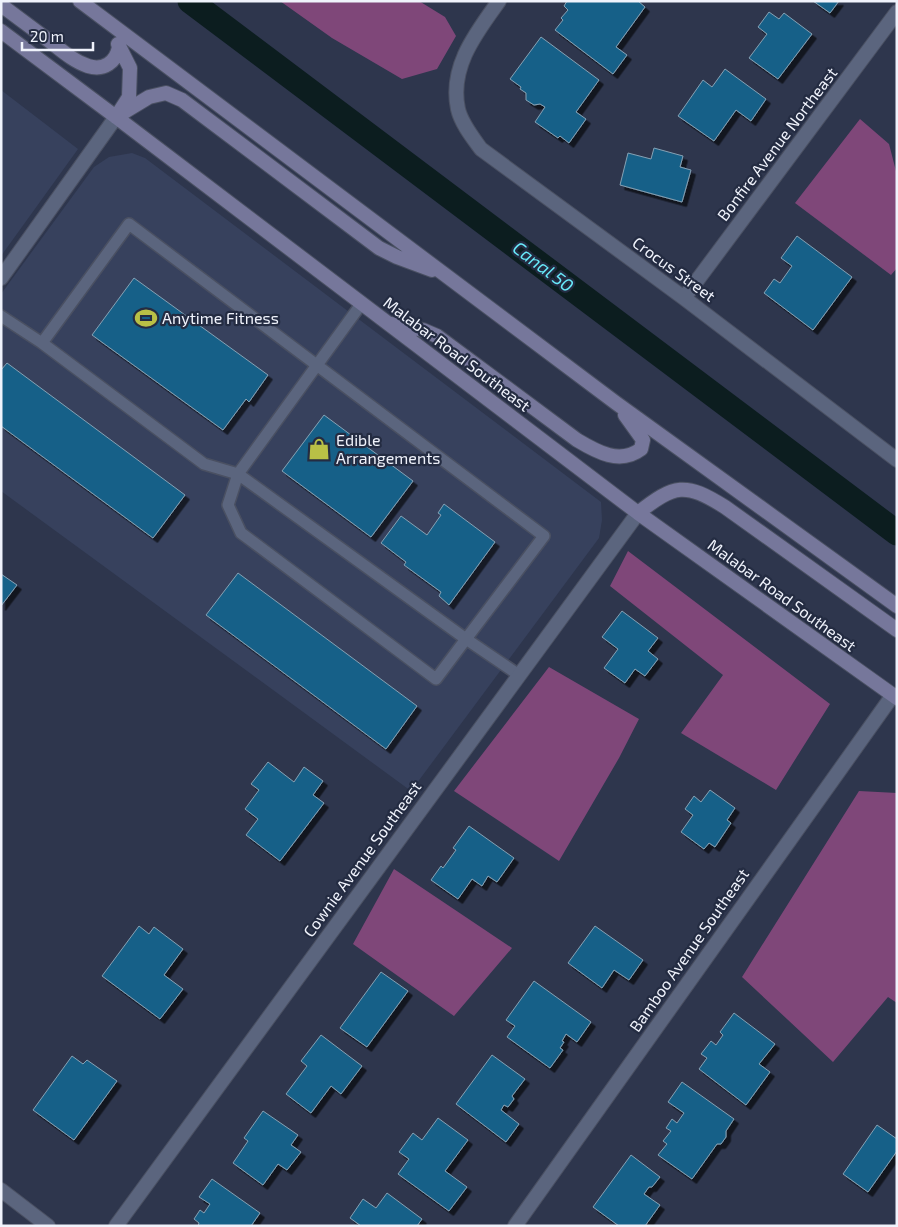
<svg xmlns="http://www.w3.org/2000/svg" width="898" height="1227" viewBox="0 0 898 1227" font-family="'Exo 2',sans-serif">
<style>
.built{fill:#37415d}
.green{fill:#7f4779}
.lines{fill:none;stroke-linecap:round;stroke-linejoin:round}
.canal{stroke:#0c1d1f;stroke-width:25}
.building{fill:#196188;stroke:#85a1b4;filter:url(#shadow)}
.service-casing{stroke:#4a5062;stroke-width:14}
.minor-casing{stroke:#4a5062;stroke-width:16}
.secondary-casing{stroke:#4a5062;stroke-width:16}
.service{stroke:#5b657e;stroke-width:11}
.minor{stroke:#5b657e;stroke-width:14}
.secondary{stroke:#76779b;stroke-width:14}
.labels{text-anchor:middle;stroke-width:4.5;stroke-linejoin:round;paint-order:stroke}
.street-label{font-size:16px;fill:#f0f3fc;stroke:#242c42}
.poi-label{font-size:16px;fill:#f0f3fc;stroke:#242c42;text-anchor:start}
.water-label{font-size:18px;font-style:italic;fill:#68ebfb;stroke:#242c42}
</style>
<defs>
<filter id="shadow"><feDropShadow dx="4.5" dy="4.5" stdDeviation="0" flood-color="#0009"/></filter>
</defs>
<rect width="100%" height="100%" fill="#2e364d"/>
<!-- built -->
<path class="built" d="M 1,90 L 78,149 L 1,256 Z
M 132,153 L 145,158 L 601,502 L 602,520 L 599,538 L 411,791 L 1,491 L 1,294 L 94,167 L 109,157 Z"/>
<!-- green -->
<path class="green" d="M 280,1 L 419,1 L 445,17 L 456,36 L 437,69 L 402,79 L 332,38 Z
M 860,119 L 889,144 L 897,175 L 897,268 L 891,275 L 795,203 Z
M 628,551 L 830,704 L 776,790 L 681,733 L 723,675 L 610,586 Z
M 549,667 L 639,719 L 619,758 L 559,861 L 454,791 Z
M 859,791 L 897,793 L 897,1003 L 888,997 L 833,1062 L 742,977 Z
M 394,869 L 512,948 L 454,1016 L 353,944 Z"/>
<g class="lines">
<!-- canal -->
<path class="canal" d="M 190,1 L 897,533"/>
</g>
<!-- building -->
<path class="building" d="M 567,1 L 638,1 L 645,7 L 616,47 L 627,55 L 613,74 L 555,30 L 563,20 L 561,18 L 568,10 L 564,6 Z
M 813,1 L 839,1 L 830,13 Z
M 769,12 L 779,19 L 784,13 L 812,34 L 778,79 L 749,58 L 767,34 L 758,27 Z
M 541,37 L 599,80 L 576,112 L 586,119 L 569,143 L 560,136 L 558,138 L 535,122 L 545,107 L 540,104 L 534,105 L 526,100 L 526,93 L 520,89 L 521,87 L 510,79 Z
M 725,69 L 766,99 L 751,121 L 736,110 L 714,141 L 678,116 L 703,80 L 712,87 Z
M 654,148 L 683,156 L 680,167 L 691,170 L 682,202 L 620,185 L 628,153 L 651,159 Z
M 797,236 L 852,277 L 813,330 L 764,293 L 774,279 L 780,283 L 792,266 L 781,258 Z
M 134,278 L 268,375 L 249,402 L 246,399 L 223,430 L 92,335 Z
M 7,363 L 185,495 L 153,538 L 1,426 L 1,370 Z
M 324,415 L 413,481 L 371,537 L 282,471 Z
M 444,504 L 495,542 L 449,605 L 439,596 L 441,592 L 404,565 L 406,562 L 381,543 L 401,516 L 427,535 L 441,515 L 438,513 Z
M 238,573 L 417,706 L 386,749 L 206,615 Z
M 1,574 L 17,585 L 1,606 Z
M 622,611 L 658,638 L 648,651 L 658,659 L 645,676 L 635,669 L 625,683 L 604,668 L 618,649 L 602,637 Z
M 268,762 L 294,782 L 304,767 L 323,781 L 313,795 L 324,803 L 280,861 L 246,835 L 258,819 L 245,809 L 259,790 L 251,784 Z
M 710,790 L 735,808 L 727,820 L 731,823 L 715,847 L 709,843 L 704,849 L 681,832 L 693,815 L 685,809 L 694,796 L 701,802 Z
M 469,826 L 514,858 L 497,882 L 488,876 L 482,886 L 472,879 L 458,899 L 431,880 L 441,866 L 443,868 L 456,850 L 453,848 Z
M 139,926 L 149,934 L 154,927 L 183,949 L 164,975 L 183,989 L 160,1019 L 102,976 Z
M 595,926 L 643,960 L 629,980 L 614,970 L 602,988 L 568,963 Z
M 381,972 L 408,991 L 367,1047 L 340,1028 Z
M 534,981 L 591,1022 L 577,1042 L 566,1034 L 562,1041 L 564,1042 L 560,1048 L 563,1050 L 550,1068 L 507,1037 L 515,1026 L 506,1020 Z
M 734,1013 L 775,1044 L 759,1064 L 770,1072 L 746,1105 L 699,1069 L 707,1058 L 701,1054 L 711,1041 L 716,1045 L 723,1035 L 720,1032 Z
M 321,1035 L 362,1066 L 341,1094 L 331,1086 L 311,1113 L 286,1094 L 307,1066 L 301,1061 Z
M 492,1055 L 525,1079 L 512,1096 L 514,1099 L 508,1107 L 504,1105 L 501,1110 L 519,1124 L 506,1142 L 456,1104 Z
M 72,1056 L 83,1064 L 87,1060 L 117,1081 L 74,1140 L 33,1110 Z
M 682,1082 L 734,1119 L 726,1131 L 726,1137 L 721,1144 L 717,1144 L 692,1179 L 658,1155 L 667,1144 L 663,1141 L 671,1131 L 666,1128 L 672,1119 L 677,1123 L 684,1113 L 668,1102 Z
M 263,1111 L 298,1135 L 291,1145 L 301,1152 L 287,1170 L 278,1164 L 263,1185 L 233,1163 L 248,1141 L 244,1138 Z
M 438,1118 L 468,1140 L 445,1171 L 467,1187 L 449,1211 L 398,1174 L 409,1159 L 399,1152 L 413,1133 L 422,1140 Z
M 877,1125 L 897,1139 L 897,1151 L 868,1192 L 843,1174 Z
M 631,1155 L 660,1177 L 652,1187 L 649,1187 L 644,1194 L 660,1205 L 645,1226 L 619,1226 L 593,1207 Z
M 212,1179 L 260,1213 L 251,1226 L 198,1226 L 199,1223 L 194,1219 L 200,1210 L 204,1213 L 210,1204 L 199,1197 Z
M 387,1193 L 422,1219 L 417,1226 L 361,1226 L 350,1218 L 363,1199 L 376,1208 Z"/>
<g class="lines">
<!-- service casing -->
<g class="service-casing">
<path id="service" d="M 1,316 L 42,343 L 129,224 L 544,536 L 466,639 L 519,675
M 42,343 L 204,464 L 238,474 L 228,505 L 241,533 L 436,679 L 466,639 L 238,474 L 362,303"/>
</g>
<!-- minor casing -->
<g class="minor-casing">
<path id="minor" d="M 499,1 C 476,33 449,67 458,109 C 461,123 473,138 481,149 L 684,298 L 897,460
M 1,278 L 116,117
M 684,298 L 897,12
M 1,1190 L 48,1226
M 116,1226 L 638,513
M 515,1226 L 893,695"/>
</g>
<!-- secondary casing -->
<g class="secondary-casing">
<path id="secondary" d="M 80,1 L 616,403 L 897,606
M 1,5 C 17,17 33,29 48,40 C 61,50 73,61 88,66 C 104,71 116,62 119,47
M 1,31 L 116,117 L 638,513 L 897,698
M 118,44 L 130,68 L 129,97 L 118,114
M 116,117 L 149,97 L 166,93 L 182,100 L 379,248 L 397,257 L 432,270
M 392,324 L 423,330 L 437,336 L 577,440 C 597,452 620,465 641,449 L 643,440 L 625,415
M 638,513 C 675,484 685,482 725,507 L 897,630"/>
</g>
<!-- service -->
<use href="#service" class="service"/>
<!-- minor -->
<use href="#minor" class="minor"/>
<!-- secondary -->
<use href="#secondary" class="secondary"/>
</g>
<!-- icons -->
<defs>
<g id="stadium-bare" transform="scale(1.725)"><path d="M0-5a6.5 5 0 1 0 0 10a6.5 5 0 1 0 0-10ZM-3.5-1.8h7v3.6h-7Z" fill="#b9c046" stroke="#242c42" stroke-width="2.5" paint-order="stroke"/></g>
<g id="shop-bare" transform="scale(1.725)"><path d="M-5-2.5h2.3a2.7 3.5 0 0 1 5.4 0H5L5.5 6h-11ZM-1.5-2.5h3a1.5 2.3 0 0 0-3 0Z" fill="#b9c046" stroke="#242c42" stroke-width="2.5" paint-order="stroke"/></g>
</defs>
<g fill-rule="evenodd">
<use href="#stadium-bare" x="146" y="318"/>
<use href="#shop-bare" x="319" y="449"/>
</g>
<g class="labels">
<!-- street labels -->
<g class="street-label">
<text transform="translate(777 144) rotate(-53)" y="6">Bonfire Avenue Northeast</text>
<text transform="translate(674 269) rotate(36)" y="6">Crocus Street</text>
<text transform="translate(457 354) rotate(37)" y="6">Malabar Road Southeast</text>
<text transform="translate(782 595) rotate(36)" y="6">Malabar Road Southeast</text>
<text transform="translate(362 859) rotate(-54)" y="6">Cownie Avenue Southeast</text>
<text transform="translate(689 950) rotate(-55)" y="6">Bamboo Avenue Southeast</text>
</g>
<!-- poi labels -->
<g class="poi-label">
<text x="162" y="324">Anytime Fitness</text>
<text x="336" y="446">Edible<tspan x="336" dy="18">Arrangements</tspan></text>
</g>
<!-- water labels -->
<g class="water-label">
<text transform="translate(543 267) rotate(37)" y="6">Canal 50</text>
</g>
</g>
<!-- border -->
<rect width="898" height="1227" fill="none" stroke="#f0f3fc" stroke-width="5"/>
<!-- scale -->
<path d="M22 42v8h71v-8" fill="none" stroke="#f0f3fc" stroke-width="2.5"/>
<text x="30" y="42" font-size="15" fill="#f0f3fc" stroke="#242c42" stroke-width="4" paint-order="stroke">20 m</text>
</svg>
